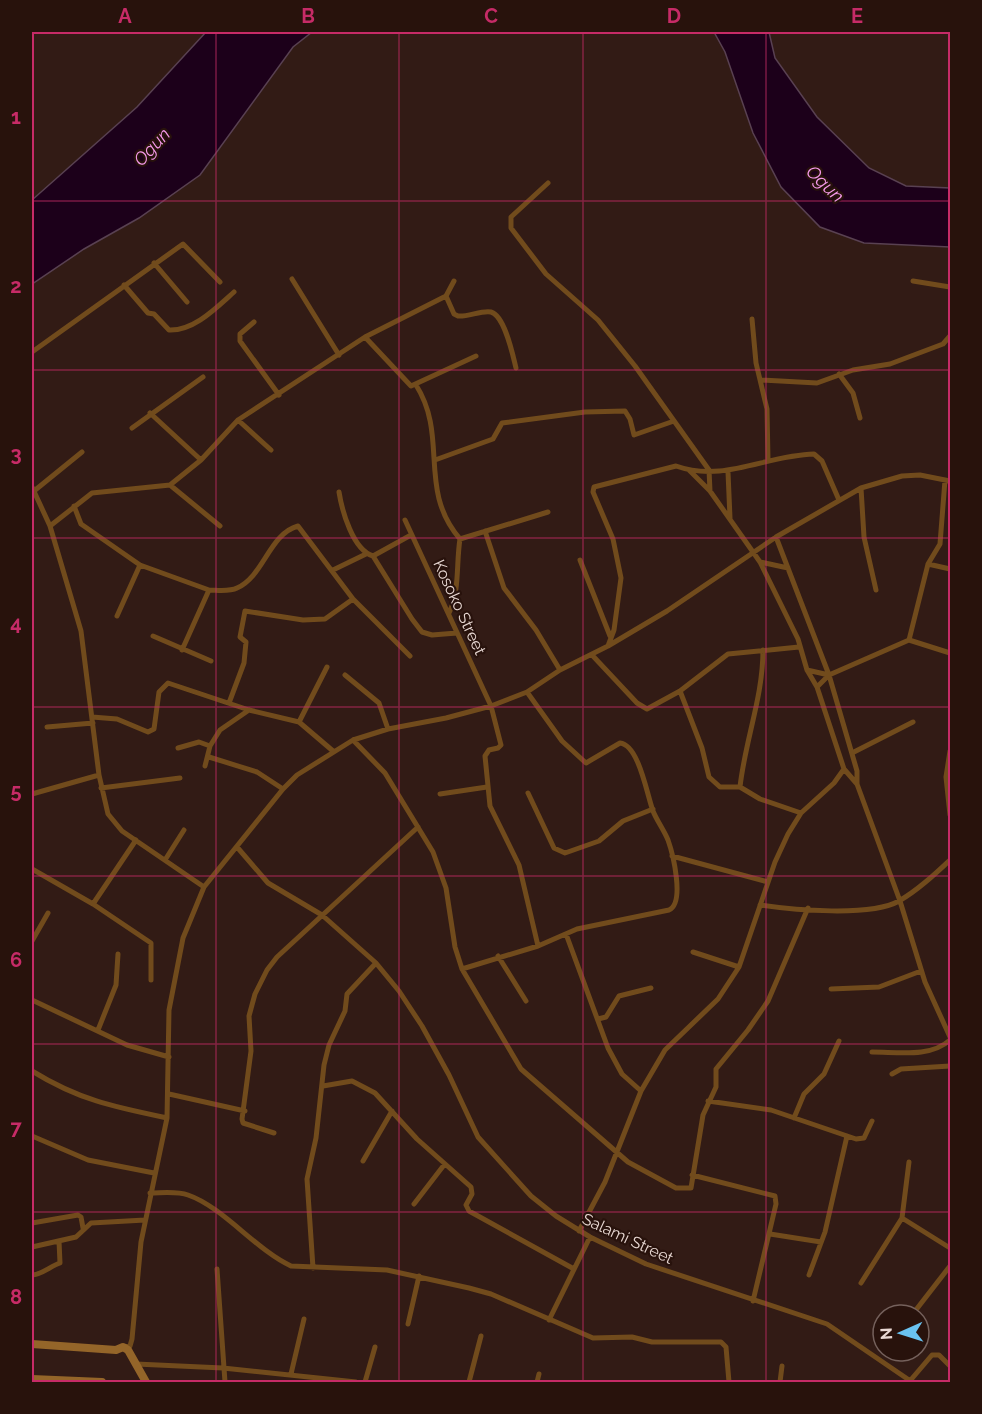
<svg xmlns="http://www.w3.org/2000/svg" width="982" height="1414" viewBox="0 0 982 1414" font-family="Raleway,sans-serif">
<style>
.water{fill:#1c001a;stroke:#594152;stroke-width:1.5}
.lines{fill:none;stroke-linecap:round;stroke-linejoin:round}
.minor{stroke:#714b1c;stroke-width:5}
.secondary{stroke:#946529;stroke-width:8}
.grid{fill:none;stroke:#c62b67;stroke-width:1.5;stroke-opacity:0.55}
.labels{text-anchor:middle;stroke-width:4.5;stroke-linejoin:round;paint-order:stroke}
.street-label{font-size:16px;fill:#e8d8d3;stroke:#28120c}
.water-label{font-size:18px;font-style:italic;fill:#f599ea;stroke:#28120c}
.neatline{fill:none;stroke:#c62b67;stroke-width:2}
.grid-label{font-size:20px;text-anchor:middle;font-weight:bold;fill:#c62b67}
</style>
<rect width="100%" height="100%" fill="#321b15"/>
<!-- water -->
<path class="water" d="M 206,32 L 312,32 L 293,47 L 200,175 L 139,218 L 84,249 L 32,284 L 32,200 L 137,107 Z
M 714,32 L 769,32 L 775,58 L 817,117 L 869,168 L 906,186 L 950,188 L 950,247 L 864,243 L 820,227 L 781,187 L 753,133 L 725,52 Z"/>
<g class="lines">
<!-- minor -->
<path class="minor" d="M 548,183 L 511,217 L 511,228 L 546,274 L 598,320 L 635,366 L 709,470 L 710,491
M 154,263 L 187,302
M 292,279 L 339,355
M 913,281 L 950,287
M 124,285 L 148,313 L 154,314 L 169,330 C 194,331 216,308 234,292
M 446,296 L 454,314 L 458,316 C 468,317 482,310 491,312 C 505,316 513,356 516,368
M 752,319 L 756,363 L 767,409 L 768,460
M 254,322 L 240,334 L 240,341 L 279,395
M 365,337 L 411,386 L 476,356
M 32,352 L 183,244 L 220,282
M 839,374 L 853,393 L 860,418
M 760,380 L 817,383 L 853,370 L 890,364 L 943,344 L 950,336
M 416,385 C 449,437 417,489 460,539 C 456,563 460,591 449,613
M 150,413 L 201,460
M 238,420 L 271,450
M 132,428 L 203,377
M 435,460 L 493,439 L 502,423 L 585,412 L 625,411 L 630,419 L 634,435 L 674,421
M 689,470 L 710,491 L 760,562 L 798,639 L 807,670 L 817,687 L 844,769 L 857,784
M 728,472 L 730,518
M 170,485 L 220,526
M 32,487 L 50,526 L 81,631 L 99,775 L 108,814 L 122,831 L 204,887
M 861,488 L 864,537 L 876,590
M 34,491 L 82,452
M 339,492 C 342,511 353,550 373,556 L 412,619 L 422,632 L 432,635 L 457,633
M 74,506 L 81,524 L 140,565 L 209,590 L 182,650
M 405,520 L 491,706 L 501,745 L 498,748 L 489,750 L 485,756 L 490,806 L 519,865 L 538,946
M 50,526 L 92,493 L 170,485 L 201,460 L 238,420 L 365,337 L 446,296 L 454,281
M 485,531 L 504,588 L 536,630 L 560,670
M 776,537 L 829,675 L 857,771 L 857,784 L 900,901 L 925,982 L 950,1037
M 460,539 L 548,512
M 373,556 L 411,535
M 580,560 L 610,636
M 760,562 L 788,568
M 928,564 L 950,569
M 333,570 L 366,554
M 209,590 C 217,590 229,592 237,588 C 264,576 269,534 298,526 L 353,599
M 117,616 L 140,565
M 153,636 L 211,661
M 909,640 L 950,653
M 608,646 L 614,630 L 621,578 L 613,539 L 593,492 L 594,487 L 676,466 C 724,483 766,455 814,454 L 822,461 L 839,500
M 592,655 L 637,703 L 647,709 L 680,691 L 728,654 L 799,647
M 807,670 L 829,675 L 817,687
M 345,675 L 379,703 L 388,729
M 829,675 L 909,640 L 928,564 L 940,544 L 945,480
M 680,691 L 702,748 L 709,777 L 720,787 L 740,787 L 760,799 L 801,813
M 229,703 L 244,663 L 246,642 L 240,637 L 245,611 L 303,620 L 325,619 L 353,599 L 410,656
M 92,717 L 117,719 L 148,732 L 154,729 L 159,692 L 168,683 L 249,710 L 299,722 L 333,751
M 299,722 L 327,667
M 47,727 L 93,723
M 353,740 L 385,773 L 433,852 L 446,888 L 455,947 L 462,969 L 521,1069 L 628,1162 L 676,1188 L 691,1188 L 703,1115 L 716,1087 L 716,1069 L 748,1030 L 768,1001 L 808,908
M 178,748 L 199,742 L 210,746
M 950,751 L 946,777 L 950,815
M 852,753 L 913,722
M 209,757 L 257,772 L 283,789
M 205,766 L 210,746 L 220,730 L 249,710
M 740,787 C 745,741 763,697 763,650
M 101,788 L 180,778
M 528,793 L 554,848 L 565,853 L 599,841 L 623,821 L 653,809
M 32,794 L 99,775
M 440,794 L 487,787
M 237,847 L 268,883 L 322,915 L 376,963 L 399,991 L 422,1026 L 449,1075 L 478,1137 L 531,1196 L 556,1216 L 590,1237 L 646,1264 L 827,1324 L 909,1380
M 672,856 L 768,882
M 165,860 L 184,830
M 32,869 L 93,904 L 136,840
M 93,904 L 151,943 L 151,980
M 760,905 C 793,910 871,917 899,901 C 918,890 935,874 950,860
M 566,934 L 608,1048 L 622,1074 L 641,1091
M 32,941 L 48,913
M 693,952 L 739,967
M 498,956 L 526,1001
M 462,969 L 538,946 L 577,929 L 669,910 C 685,903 673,854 668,840 C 664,830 657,821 653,811 C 647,795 639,745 620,743 L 586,763 L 562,741 L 527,692
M 831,989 L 879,987 L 921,971
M 32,1000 L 127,1045 L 169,1057
M 598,1019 L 606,1017 L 619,996 L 651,988
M 98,1030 L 116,985 L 118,954
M 872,1052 C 898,1052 930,1058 950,1040
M 32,1071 C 79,1100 114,1107 167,1118
M 892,1074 L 901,1069 L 950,1066
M 323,1086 L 352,1081 L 375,1093 L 417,1139 L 471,1187 L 472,1194 L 466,1205 L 469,1211 L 574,1269
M 169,1094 L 245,1111
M 708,1101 L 771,1110 L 856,1139 L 864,1138 L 872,1121
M 794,1118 L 804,1094 L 824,1074 L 839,1041
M 274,1133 L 243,1123 L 242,1119 L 251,1051 L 249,1016 L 255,994 L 267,970 L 277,957 L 418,827
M 32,1136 L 88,1160 L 154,1173
M 363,1161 L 392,1111
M 692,1175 L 775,1196 L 776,1204 L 753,1301
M 150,1193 C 162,1193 177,1191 188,1195 C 223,1207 256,1250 291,1266 L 387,1270 L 469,1288 L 491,1294 L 593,1338 L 632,1337 L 652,1342 L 721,1342 L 726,1347 L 729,1382
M 414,1204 L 444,1165
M 902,1218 L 950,1248
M 32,1223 L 78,1215 L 81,1217 L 83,1228
M 579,1231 L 605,1182 L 641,1091 L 665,1050 L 718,999 L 739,967 L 775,862 L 788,834 L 801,813 L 834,783 L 844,769
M 770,1234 L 821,1242
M 32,1247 L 76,1237 L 91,1223 L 145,1220
M 313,1268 L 307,1179 L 316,1138 L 324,1065 L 329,1045 L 345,1011 L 347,994 L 376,963
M 217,1269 L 225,1382
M 32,1275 C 41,1275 51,1266 60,1263 L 59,1241
M 809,1275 L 825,1232 L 847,1136
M 861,1283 L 902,1218 L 909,1162
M 912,1315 L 950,1266
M 549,1320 L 590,1237
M 408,1324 L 419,1276
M 124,1347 L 130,1346 L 132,1339 L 141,1242 L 167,1118 L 169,1010 L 183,938 L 204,887 L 283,789 L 297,775 L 353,740 L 388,729 L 446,718 L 491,706 L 527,692 L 560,670 L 608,646 L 667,611 L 776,537 L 861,488 L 902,476 L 920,475 L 950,481
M 136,1364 L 223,1368 L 356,1382
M 291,1374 L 304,1319
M 365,1382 L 375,1347
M 469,1382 L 481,1336
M 537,1382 L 539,1374
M 780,1382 L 782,1366
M 909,1382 L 932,1355 L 939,1355 L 950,1366"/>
<!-- secondary -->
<path class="secondary" d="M 32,1344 L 116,1350 L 123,1347 L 128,1350 L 146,1382
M 32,1379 L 102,1382"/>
</g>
<!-- grid -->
<path class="grid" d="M 216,32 L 216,1382M 399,32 L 399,1382M 583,32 L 583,1382M 766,32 L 766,1382M 32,201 L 950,201M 32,370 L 950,370M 32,538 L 950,538M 32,707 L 950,707M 32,876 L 950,876M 32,1044 L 950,1044M 32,1212 L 950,1212"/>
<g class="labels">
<!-- street labels -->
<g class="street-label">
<text transform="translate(460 607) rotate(65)" y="6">Kosoko Street</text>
<text transform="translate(628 1238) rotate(25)" y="6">Salami Street</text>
</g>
<!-- water labels -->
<g class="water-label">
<text transform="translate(152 147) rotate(-47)" y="6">Ogun</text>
<text transform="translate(825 184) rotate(44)" y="6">Ogun</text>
</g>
</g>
<!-- border -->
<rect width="982" height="1414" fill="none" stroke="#28120c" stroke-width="66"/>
<!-- north arrow -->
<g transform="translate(901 1333) rotate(267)"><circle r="28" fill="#28120c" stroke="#75615c" stroke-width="1.5"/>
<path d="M0-4.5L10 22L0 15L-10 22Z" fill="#6ac3f1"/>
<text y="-9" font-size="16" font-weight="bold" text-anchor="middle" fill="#e8d8d3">N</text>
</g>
<rect x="33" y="33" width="916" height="1348" class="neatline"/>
<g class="grid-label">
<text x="125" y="23">A</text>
<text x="308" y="23">B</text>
<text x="491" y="23">C</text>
<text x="674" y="23">D</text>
<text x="857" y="23">E</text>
<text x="16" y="124">1</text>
<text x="16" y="293">2</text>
<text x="16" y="461">3</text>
<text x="16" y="630">4</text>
<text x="16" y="798">5</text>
<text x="16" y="967">6</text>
<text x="16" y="1135">7</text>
<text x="16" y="1304">8</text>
</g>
</svg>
